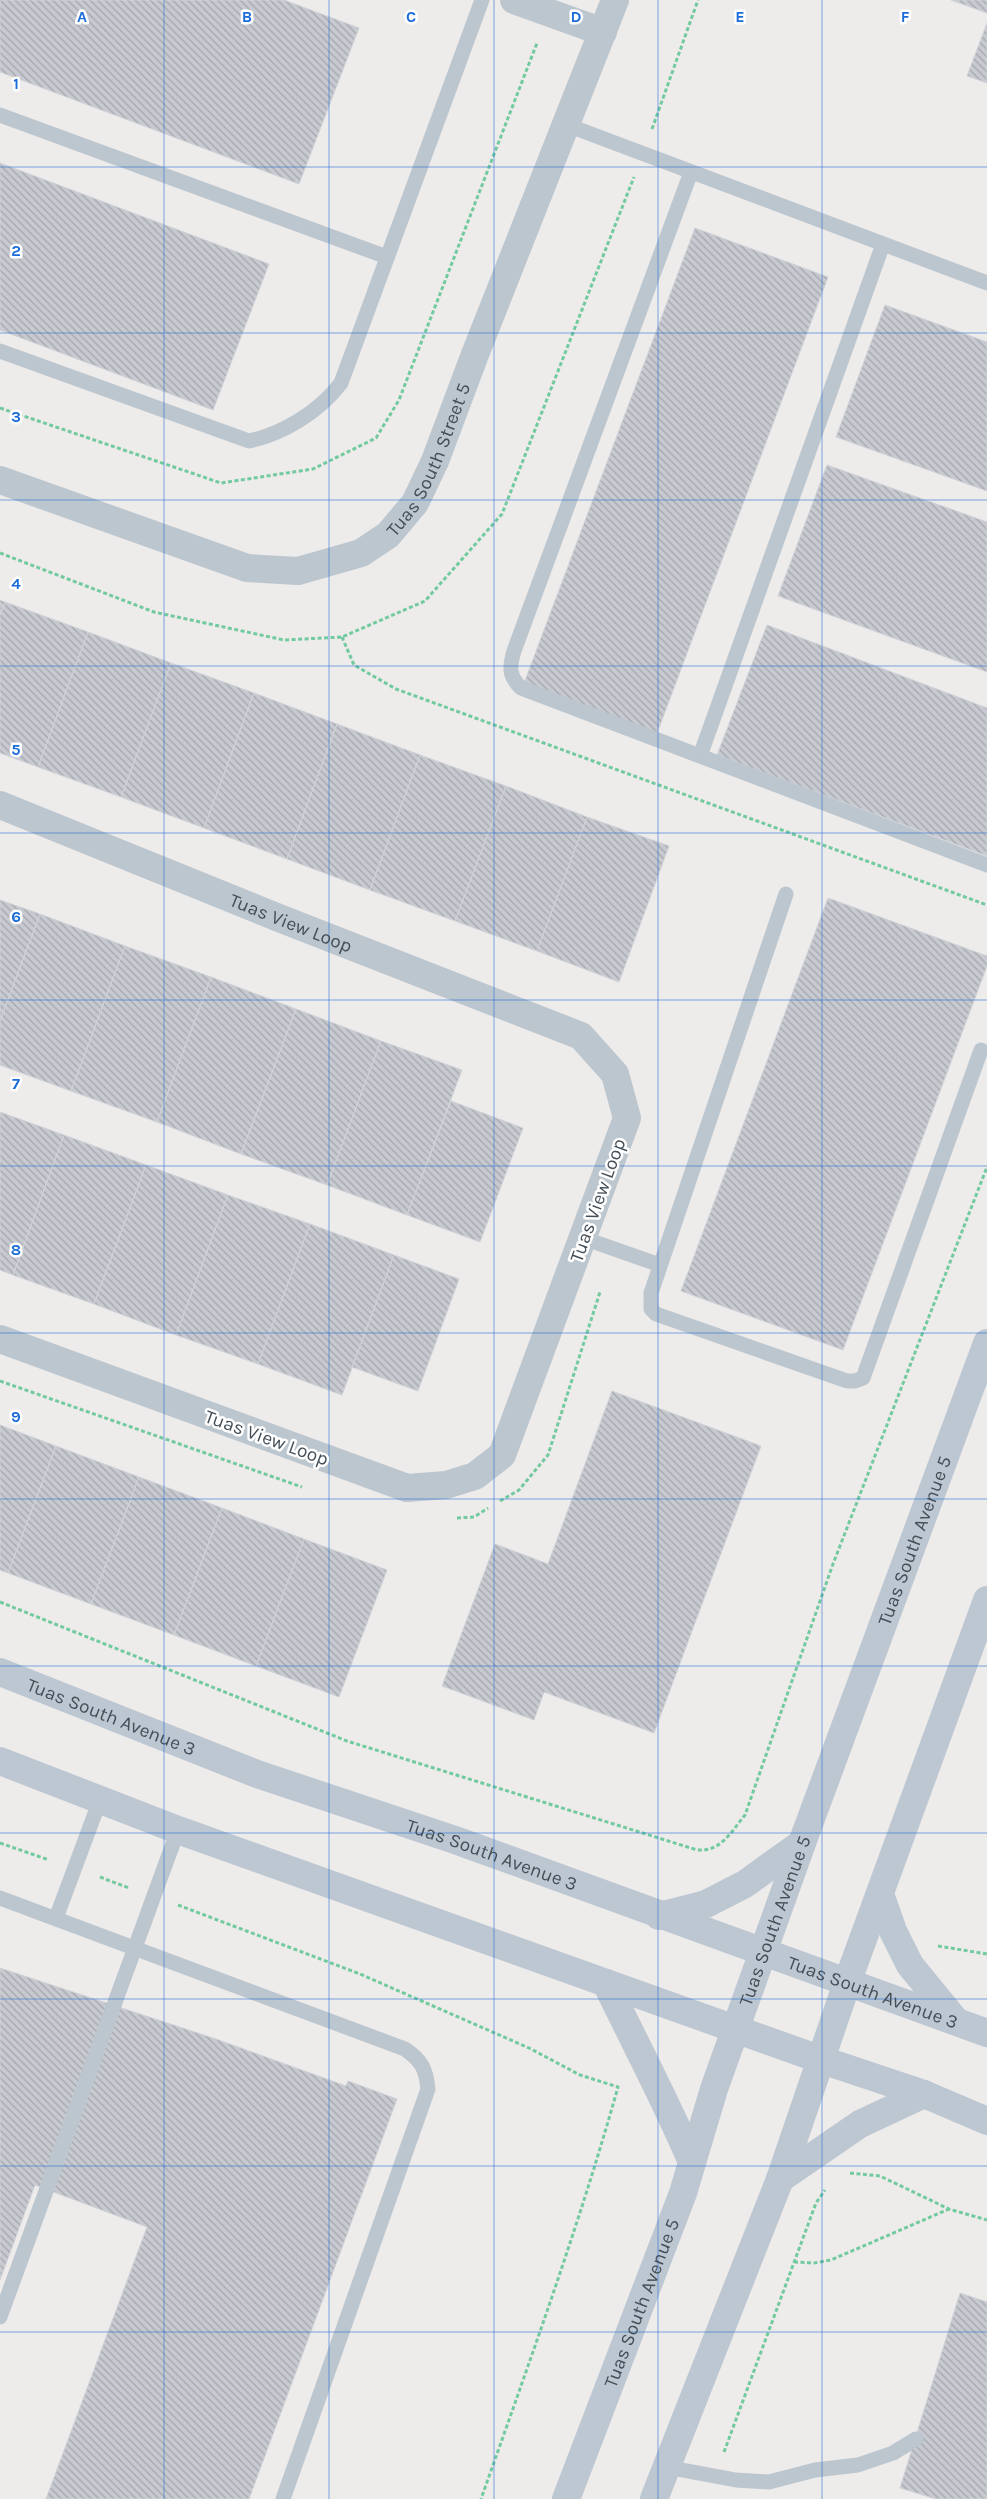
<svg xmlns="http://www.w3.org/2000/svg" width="987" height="2499" viewBox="0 0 987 2499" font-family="Karla,sans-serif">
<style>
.building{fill:url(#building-back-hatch);stroke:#cfd2d7}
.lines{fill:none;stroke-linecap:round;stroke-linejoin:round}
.path{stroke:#72ca9f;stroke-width:3;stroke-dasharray:4 2.5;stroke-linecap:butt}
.lane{stroke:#bcc6ce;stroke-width:15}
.street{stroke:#bcc6ce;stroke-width:28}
.secondary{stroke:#bcc7d2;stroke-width:28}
.grid{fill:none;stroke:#1b6cd9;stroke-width:1;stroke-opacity:0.55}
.labels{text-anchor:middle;stroke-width:5;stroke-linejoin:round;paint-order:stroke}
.street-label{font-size:19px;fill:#444f58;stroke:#fff}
.grid-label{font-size:16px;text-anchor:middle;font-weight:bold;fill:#1b6cd9;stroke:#fff;stroke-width:5;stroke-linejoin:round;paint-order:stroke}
</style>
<defs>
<pattern id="building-back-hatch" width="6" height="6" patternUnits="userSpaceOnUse" patternTransform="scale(1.25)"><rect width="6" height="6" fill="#c8cad1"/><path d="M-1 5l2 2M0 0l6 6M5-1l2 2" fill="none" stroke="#a4a6ac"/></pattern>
</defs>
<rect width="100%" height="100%" fill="#eeebeb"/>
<!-- building -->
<path class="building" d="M 0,0 L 284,0 L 359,28 L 299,184 L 0,72 Z
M 951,0 L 987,0 L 987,13 Z
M 987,23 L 987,83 L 967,76 Z
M 0,163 L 269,264 L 213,410 L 0,330 Z
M 695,228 L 828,277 L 656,736 L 523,686 Z
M 885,305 L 987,342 L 987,491 L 836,437 Z
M 827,465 L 987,522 L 987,672 L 778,596 Z
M 0,600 L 5,602 L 0,615 Z
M 5,602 L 88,632 L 38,767 L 0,753 L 0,615 Z
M 767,625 L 987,708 L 987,856 L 717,755 Z
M 88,632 L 171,663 L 121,797 L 38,767 Z
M 171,663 L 254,693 L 204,828 L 121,797 Z
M 254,693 L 337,724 L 287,859 L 204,828 Z
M 337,724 L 420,755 L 370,890 L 287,859 Z
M 420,755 L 506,786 L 455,921 L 370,890 Z
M 506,786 L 587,817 L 537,951 L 455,921 Z
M 587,817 L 669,846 L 619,982 L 537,951 Z
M 828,898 L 987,956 L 987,966 L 843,1350 L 681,1291 Z
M 0,900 L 40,914 L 0,1021 Z
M 40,914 L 125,946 L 71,1091 L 0,1065 L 0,1021 Z
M 125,946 L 211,977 L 157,1122 L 71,1091 Z
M 211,977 L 296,1009 L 241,1154 L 157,1122 Z
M 296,1009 L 381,1041 L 327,1185 L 241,1154 Z
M 381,1041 L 462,1070 L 407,1215 L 327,1185 Z
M 451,1101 L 523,1128 L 480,1242 L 407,1215 Z
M 0,1112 L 64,1135 L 13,1275 L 0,1270 Z
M 64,1135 L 146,1165 L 94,1304 L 13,1275 Z
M 146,1165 L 228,1195 L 176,1335 L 94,1304 Z
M 228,1195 L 310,1224 L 258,1364 L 176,1335 Z
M 310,1224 L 394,1255 L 342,1395 L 258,1364 Z
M 394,1255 L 459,1279 L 418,1391 L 352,1367 Z
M 612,1391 L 761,1446 L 654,1733 L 544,1692 L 534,1720 L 442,1686 L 495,1544 L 548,1564 Z
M 0,1425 L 56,1446 L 8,1573 L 0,1570 Z
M 56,1446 L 139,1477 L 91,1604 L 8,1573 Z
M 139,1477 L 222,1508 L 174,1635 L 91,1604 Z
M 222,1508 L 304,1539 L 256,1666 L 174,1635 Z
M 304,1539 L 387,1570 L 339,1697 L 256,1666 Z
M 0,1968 L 216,2039 L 346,2086 L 348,2081 L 397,2099 L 249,2499 L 46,2499 L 147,2227 L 35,2185 L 0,2280 Z
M 960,2293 L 987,2302 L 987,2499 L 936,2499 L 900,2488 Z"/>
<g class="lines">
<!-- path -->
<path class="path" d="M 652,129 L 698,0
M 0,408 L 221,483 L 313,469 L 376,438 L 399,400 L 537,43
M 0,553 L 154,612 L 284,640 L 342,637 L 425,601 L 502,514 L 634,177
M 342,637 L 354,665 L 396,689 L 987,905
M 0,1381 L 302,1487
M 500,1501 L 519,1490 L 548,1455 L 600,1292
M 457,1518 L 474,1517 L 488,1508
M 0,1602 L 347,1741 L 694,1849 C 719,1855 731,1832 745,1815 L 833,1564 L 987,1167
M 0,1843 L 49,1860
M 100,1877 L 129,1888
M 178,1905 L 360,1974 L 529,2048 L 580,2075 L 618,2087 C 579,2226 529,2363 481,2499
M 938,1946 L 987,1954
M 850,2173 L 880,2176 L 949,2209 L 987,2220
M 794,2262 L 814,2263 L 831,2260 L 949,2209
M 724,2452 L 816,2203 L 825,2190"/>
<!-- lane -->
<path class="lane" d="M 0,115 L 387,257
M 567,125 L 987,283
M 691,172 L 514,651 C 509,668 509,676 521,688 L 987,865
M 0,351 L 249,441 C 283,434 320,411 341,383 L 482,0
M 700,756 L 883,244
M 786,894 L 651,1293 L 651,1309 L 656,1314 L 847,1381 L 855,1381 L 863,1378 L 981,1050
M 583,1238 L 660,1265
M 0,1898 L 405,2049 C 422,2061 426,2069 428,2089 L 283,2499
M 56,1918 L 100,1800
M 0,2317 L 178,1830
M 666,2467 L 736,2480 L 769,2482 L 815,2470 L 858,2465 L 893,2453 L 916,2439"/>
<!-- street -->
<g class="street">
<path d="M 514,0 L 603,32"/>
<path id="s1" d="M 0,480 L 247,568 L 298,571 L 361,553 L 388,535 L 415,503 L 435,461 L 474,357 L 615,0"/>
<path id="s2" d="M 0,805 L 279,918 L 581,1036 L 615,1074 L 627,1118 L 502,1455 L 475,1476 L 446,1485 L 407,1488 L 0,1339"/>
</g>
<!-- secondary -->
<g class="secondary">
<path id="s3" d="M 0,1672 L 257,1774 L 455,1840 L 987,2033"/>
<path d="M 0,1761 L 178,1830 L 822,2060 L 924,2094 L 987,2121"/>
<path d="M 880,1894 L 893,1931 L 910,1965 L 955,2020"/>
<path d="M 659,1916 L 706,1904 L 745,1884 L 802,1843"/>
<path d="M 606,1983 C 635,2043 666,2101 692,2162"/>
<path d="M 780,2179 L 860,2124 L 924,2094"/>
<path id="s4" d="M 566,2499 L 683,2193 L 714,2089 L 802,1843 L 987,1343"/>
<path d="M 654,2499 L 780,2179 L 847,1983 L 987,1600"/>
</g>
</g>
<!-- grid -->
<path class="grid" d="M 164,0 L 164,2499M 329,0 L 329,2499M 494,0 L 494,2499M 658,0 L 658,2499M 822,0 L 822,2499M 0,167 L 987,167M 0,333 L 987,333M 0,500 L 987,500M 0,666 L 987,666M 0,833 L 987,833M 0,1000 L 987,1000M 0,1166 L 987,1166M 0,1333 L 987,1333M 0,1499 L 987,1499M 0,1666 L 987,1666M 0,1833 L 987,1833M 0,1999 L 987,1999M 0,2166 L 987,2166M 0,2332 L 987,2332"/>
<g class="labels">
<!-- street labels -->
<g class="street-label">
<text dy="7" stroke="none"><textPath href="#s1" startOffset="498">Tuas South Street 5</textPath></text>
<text dy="7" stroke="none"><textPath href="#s2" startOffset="314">Tuas View Loop</textPath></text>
<text transform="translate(597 1200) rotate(-70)" y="7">Tuas View Loop</text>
<text transform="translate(267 1437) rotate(20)" y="7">Tuas View Loop</text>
<text dy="7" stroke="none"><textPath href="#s4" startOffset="1020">Tuas South Avenue 5</textPath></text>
<text dy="7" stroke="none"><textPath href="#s3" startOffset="120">Tuas South Avenue 3</textPath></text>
<text dy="7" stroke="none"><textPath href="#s3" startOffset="525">Tuas South Avenue 3</textPath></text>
<text dy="7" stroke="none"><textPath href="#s4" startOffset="615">Tuas South Avenue 5</textPath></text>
<text dy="7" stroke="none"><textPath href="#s3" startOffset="930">Tuas South Avenue 3</textPath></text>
<text dy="7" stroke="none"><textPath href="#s4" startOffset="210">Tuas South Avenue 5</textPath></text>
</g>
</g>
<g class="grid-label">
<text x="82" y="22">A</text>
<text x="247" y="22">B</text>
<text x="411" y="22">C</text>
<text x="576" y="22">D</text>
<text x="740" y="22">E</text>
<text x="905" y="22">F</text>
<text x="16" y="89">1</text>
<text x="16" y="256">2</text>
<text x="16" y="422">3</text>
<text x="16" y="589">4</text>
<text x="16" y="755">5</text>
<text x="16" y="922">6</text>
<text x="16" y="1089">7</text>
<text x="16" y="1255">8</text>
<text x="16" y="1422">9</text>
</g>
</svg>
